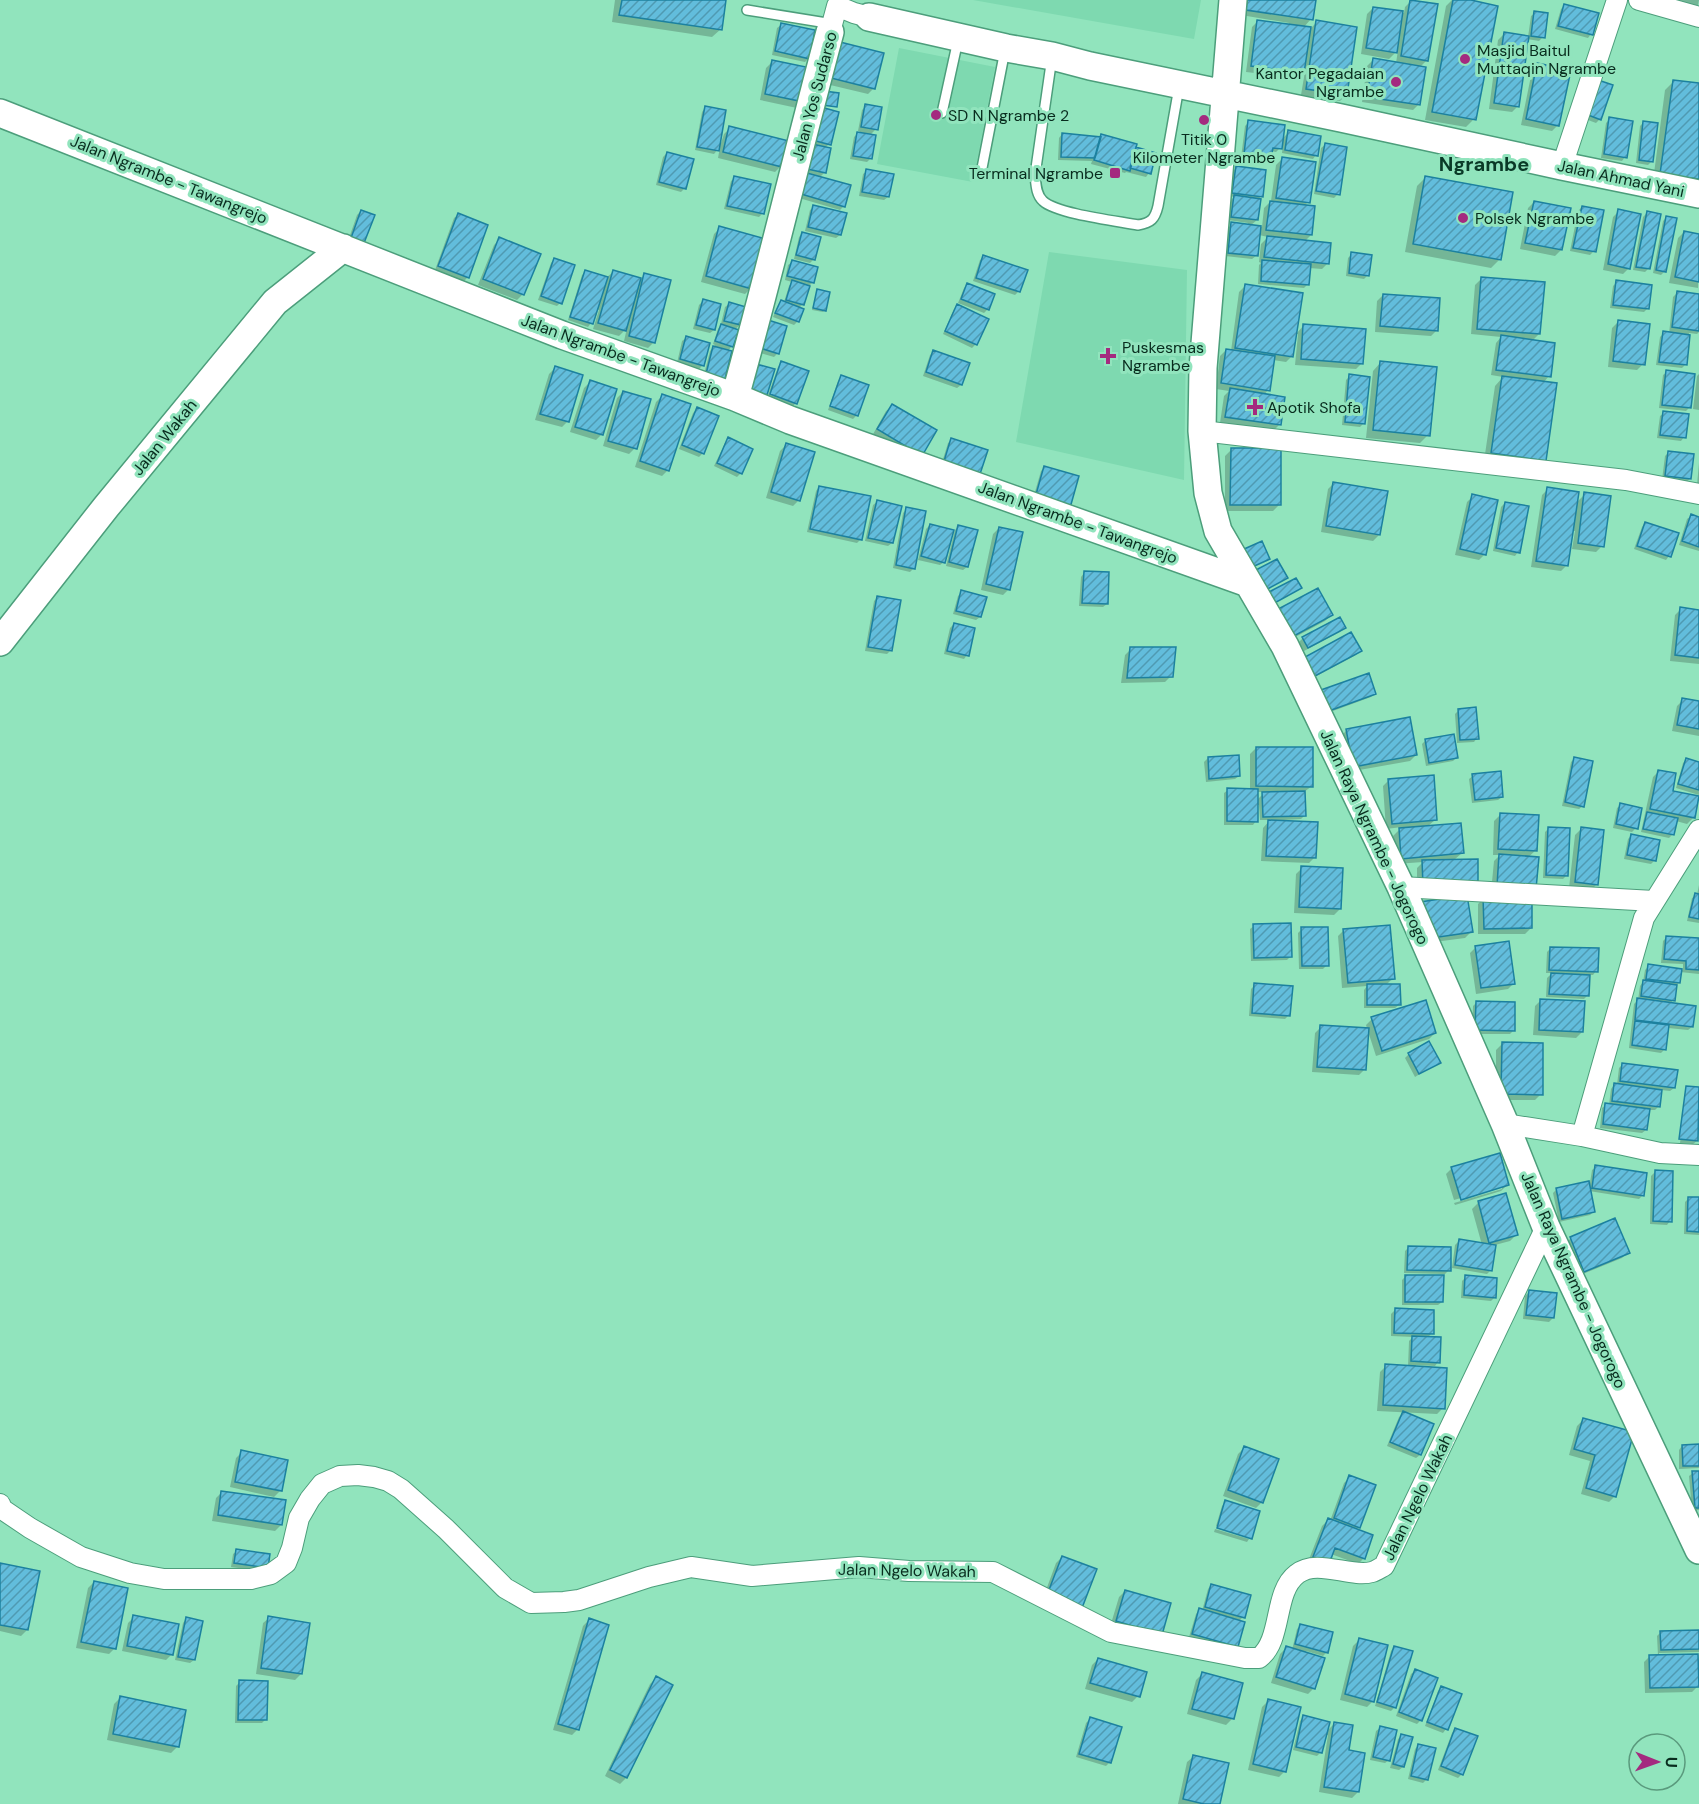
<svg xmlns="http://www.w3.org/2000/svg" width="1699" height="1804" viewBox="0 0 1699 1804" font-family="'DM Sans',sans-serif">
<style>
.built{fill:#7ed9b0}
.shadow{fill:#0003;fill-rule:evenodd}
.building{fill:url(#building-hatch);stroke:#1c819f;stroke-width:1.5}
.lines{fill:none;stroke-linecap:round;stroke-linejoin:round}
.lane-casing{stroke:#4c9e7b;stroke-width:12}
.street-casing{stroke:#4c9e7b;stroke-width:22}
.secondary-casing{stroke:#4c9e7b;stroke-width:30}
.lane{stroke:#fff;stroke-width:9}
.street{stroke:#fff;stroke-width:20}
.secondary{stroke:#fff;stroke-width:27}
.poi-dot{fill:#a42a7f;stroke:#91e4bd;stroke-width:2}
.labels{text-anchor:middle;stroke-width:6;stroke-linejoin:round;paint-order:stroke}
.poi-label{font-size:16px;fill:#082c1e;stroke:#91e4bd;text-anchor:start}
.street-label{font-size:16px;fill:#082c1e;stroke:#91e4bd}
.quarter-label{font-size:20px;font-weight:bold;fill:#0a3927;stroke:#91e4bd}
</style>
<defs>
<pattern id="building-hatch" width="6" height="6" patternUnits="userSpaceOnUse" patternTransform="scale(1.5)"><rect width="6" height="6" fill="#62bddc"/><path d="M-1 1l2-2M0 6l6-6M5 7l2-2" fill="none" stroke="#4f9ab2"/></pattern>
</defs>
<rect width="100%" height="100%" fill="#91e4bd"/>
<!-- built -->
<path class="built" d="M 973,0 L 1201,0 L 1194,39 Z
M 899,48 L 995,67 L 973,182 L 877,164 Z
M 1049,252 L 1187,270 L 1184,480 L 1016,442 Z"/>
<!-- shadow -->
<path class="shadow" d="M 615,0 L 725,0 L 721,29 L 712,37 L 612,22 Z
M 1243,0 L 1314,0 L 1311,19 L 1303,28 L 1310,29 L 1317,22 L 1346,95 L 1340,101 L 1301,95 L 1305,71 L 1297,78 L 1246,72 L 1252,27 L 1258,21 L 1288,26 L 1289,23 L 1241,15 Z
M 1452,0 L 1463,0 L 1474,119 L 1466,127 L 1425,120 L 1446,6 Z
M 1660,0 L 1699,0 L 1698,5 L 1692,11 Z
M 1411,1 L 1427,60 L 1420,67 L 1419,104 L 1413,110 L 1362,102 L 1367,66 L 1373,60 L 1396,63 L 1398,50 L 1389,59 L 1361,54 L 1367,14 L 1373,8 L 1404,13 L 1405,7 Z
M 1565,5 L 1591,34 L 1588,38 L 1555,29 L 1561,9 Z
M 1535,13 L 1543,37 L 1539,41 L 1527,39 L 1518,106 L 1512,112 L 1489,109 L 1498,40 L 1504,34 L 1528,37 L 1531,16 Z
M 781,25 L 809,58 L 805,62 L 772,55 L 777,28 Z
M 834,50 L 874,88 L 868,94 L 826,84 Z
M 772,62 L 809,70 L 797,108 L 760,100 L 766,68 Z
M 1538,65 L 1558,125 L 1552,131 L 1521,125 L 1532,71 Z
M 1674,81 L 1699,85 L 1699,188 L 1653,181 L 1665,90 Z
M 1591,84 L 1600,119 L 1596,123 L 1580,117 Z
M 866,106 L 876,129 L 870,135 L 871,158 L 867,162 L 850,159 L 854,137 L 860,131 L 858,131 L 862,110 Z
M 705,108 L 719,143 L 721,143 L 724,134 L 730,128 L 781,166 L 775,172 L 718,158 L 720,147 L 714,154 L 695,150 L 702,112 Z
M 817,113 L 829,144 L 825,148 L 824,173 L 819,178 L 844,206 L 840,210 L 799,198 Z
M 1610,119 L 1625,157 L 1622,161 L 1601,158 L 1606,123 Z
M 1249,122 L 1282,139 L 1289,132 L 1316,155 L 1313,159 L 1282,153 L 1283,145 L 1276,152 L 1271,151 L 1270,158 L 1266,161 L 1241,158 L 1245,126 Z
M 1644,122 L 1652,161 L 1648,165 L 1636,163 L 1640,126 Z
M 1062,134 L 1149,173 L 1146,177 L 1126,172 L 1125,173 L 1091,164 L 1092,161 L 1058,160 L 1059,138 Z
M 1325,145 L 1338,194 L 1334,198 L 1314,194 L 1321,148 Z
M 667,153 L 685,188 L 681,192 L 656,185 L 663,157 Z
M 1282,159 L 1308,202 L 1304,206 L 1311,235 L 1304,242 L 1328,263 L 1322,269 L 1309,268 L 1308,284 L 1304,288 L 1258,284 L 1259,265 L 1261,263 L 1259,262 L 1261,244 L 1268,237 L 1259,235 L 1256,256 L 1252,259 L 1225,256 L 1228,228 L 1232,224 L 1247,226 L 1248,223 L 1228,220 L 1230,201 L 1234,197 L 1230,196 L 1233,171 L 1237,167 L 1261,196 L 1258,200 L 1257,220 L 1250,226 L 1262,227 L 1264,208 L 1271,201 L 1276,165 Z
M 867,171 L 888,197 L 884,200 L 859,196 L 863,174 Z
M 735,178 L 763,213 L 759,217 L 724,209 L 731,181 Z
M 1425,178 L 1500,259 L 1491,268 L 1405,252 L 1417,186 Z
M 1534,202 L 1561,250 L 1555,256 L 1520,249 L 1528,208 Z
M 814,207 L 840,235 L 836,238 L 805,231 L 810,210 Z
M 1582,207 L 1594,251 L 1590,255 L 1570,251 L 1578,211 Z
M 361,211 L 373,215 L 348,241 L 357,215 Z
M 1619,211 L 1629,268 L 1623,274 L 1603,270 L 1613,217 Z
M 1647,213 L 1648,269 L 1645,272 L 1633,270 L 1643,217 Z
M 458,215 L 468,277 L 464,281 L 435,270 L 454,218 Z
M 1667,217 L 1665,271 L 1661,275 L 1653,273 L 1663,221 Z
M 720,228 L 751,288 L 745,294 L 701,282 L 714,234 Z
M 1684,232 L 1699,235 L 1698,288 L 1669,283 L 1678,238 Z
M 802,233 L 814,259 L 810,263 L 794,259 L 799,237 Z
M 500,239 L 523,294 L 517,300 L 478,285 L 494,245 Z
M 1352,254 L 1368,275 L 1364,279 L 1346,276 L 1348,258 Z
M 984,257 L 1019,291 L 1015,295 L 973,281 L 980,260 Z
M 555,259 L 560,303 L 557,306 L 538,300 L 551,263 Z
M 792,262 L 816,268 L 812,283 L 808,287 L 803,304 L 799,308 L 802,310 L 797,322 L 794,325 L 773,317 L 778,305 L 781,301 L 784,302 L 789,286 L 792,282 L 785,280 L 788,265 Z
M 586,272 L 606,278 L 613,272 L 641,279 L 645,275 L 654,342 L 648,348 L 624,341 L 627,328 L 619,336 L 593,329 L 599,310 L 596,309 L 591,323 L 588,327 L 568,320 L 582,275 Z
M 1481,279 L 1539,334 L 1532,341 L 1549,376 L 1543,383 L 1545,460 L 1536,468 L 1484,461 L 1495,386 L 1503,377 L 1491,375 L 1496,343 L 1501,337 L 1471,334 L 1475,285 Z
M 1617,282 L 1648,308 L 1644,312 L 1610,308 L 1613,286 Z
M 967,285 L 988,309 L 984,313 L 958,303 L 964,288 Z
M 1245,286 L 1292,356 L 1286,362 L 1273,360 L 1268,390 L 1264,395 L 1283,398 L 1279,425 L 1273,431 L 1220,423 L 1224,396 L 1229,391 L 1216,389 L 1220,356 L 1226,350 L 1231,351 L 1239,292 Z
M 817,291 L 825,310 L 823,312 L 812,310 Z
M 1677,293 L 1699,296 L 1699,332 L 1697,334 L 1689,333 L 1686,364 L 1682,368 L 1656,365 L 1660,337 L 1664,333 L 1669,334 L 1673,297 Z
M 1383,295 L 1437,330 L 1431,336 L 1375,332 L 1377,301 Z
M 703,301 L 720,305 L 714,330 L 710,333 L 693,329 L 699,305 Z
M 729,304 L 740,325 L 734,330 L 732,346 L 702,382 L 710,351 L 715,345 L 713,344 L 718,329 L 722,324 L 721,324 L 725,307 Z
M 958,306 L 976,344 L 972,348 L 943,334 L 954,309 Z
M 1618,322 L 1643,364 L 1637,370 L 1608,367 L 1612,328 Z
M 1304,325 L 1362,363 L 1356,369 L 1295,365 L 1298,334 L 1296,334 Z
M 786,327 L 778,353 L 774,357 L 757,352 Z
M 686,338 L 703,365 L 699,369 L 677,363 L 682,341 Z
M 934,352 L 961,385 L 957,388 L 923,376 L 930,355 Z
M 1381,362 L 1428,435 L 1420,443 L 1366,438 L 1373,371 Z
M 782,363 L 796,403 L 792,407 L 767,398 L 778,367 Z
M 555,368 L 568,421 L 562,427 L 535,420 L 549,374 Z
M 1667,372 L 1690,407 L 1686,411 L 1659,408 L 1663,375 Z
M 1699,374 L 1699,410 L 1693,409 L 1697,376 Z
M 1350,376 L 1364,423 L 1360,427 L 1342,425 L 1346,380 Z
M 841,377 L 857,415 L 853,419 L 828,410 L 838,381 Z
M 590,382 L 602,434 L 596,440 L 570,432 L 584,388 Z
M 623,392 L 635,448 L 629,454 L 603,446 L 617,398 Z
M 662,396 L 668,470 L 662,476 L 635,467 L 656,402 Z
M 892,406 L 920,455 L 872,436 L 886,411 Z
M 697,409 L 703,453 L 699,457 L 679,449 L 693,413 Z
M 1664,413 L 1684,437 L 1681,441 L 1657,438 L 1660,416 Z
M 728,439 L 741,473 L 737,477 L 714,466 L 725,443 Z
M 952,440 L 986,451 L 939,472 L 948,443 Z
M 786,445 L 799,500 L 793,506 L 766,498 L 780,451 Z
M 1231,450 L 1279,505 L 1273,511 L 1225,511 L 1225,456 Z
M 1669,452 L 1690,479 L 1686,482 L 1662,480 L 1665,456 Z
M 1699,463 L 1699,485 L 1697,485 Z
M 1045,467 L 1077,477 L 1032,502 L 1041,471 Z
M 1334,483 L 1379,535 L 1373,541 L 1321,532 L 1328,489 Z
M 819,487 L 861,539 L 857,543 L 807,532 L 816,491 Z
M 1548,489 L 1576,503 L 1585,494 L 1602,546 L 1596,552 L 1572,549 L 1575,531 L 1572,531 L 1567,565 L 1561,571 L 1531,567 L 1542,495 Z
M 1473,496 L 1485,554 L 1479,560 L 1455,555 L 1467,502 Z
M 877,502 L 900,507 L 892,543 L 888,546 L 865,541 L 873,505 Z
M 1505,503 L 1518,552 L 1515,556 L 1493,551 L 1501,507 Z
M 907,509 L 914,568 L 910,572 L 893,568 L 903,513 Z
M 1691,516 L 1699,518 L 1699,551 L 1679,545 L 1687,519 Z
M 1645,523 L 1669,556 L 1666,560 L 1634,549 L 1642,527 Z
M 930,525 L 944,562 L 940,565 L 918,560 L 926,529 Z
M 959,526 L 967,567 L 963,570 L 946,566 L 955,530 Z
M 999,528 L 1009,589 L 1003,595 L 981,590 L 993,534 Z
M 1084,573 L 1107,604 L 1103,607 L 1079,606 L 1081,577 Z
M 962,592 L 980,617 L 976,620 L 953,614 L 958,596 Z
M 878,597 L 899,601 L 890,651 L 887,654 L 865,651 L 874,601 Z
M 1681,609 L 1699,611 L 1699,664 L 1670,661 L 1675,615 Z
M 1331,615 L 1325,621 L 1286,642 L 1272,616 Z
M 954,624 L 967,655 L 964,659 L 944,654 L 950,628 Z
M 1344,628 L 1340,632 L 1304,651 L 1299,642 L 1303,638 Z
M 1131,649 L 1171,676 L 1165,682 L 1121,683 L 1125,655 Z
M 1360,651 L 1356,655 L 1311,679 L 1302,662 Z
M 1374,693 L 1371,697 L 1322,715 L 1315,696 Z
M 1683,700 L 1699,703 L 1699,736 L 1672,731 L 1677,706 Z
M 1459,710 L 1477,738 L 1474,742 L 1457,743 L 1455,714 Z
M 1347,730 L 1416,755 L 1410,761 L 1348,772 L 1341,736 Z
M 1426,740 L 1456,758 L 1453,761 L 1426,766 L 1422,744 Z
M 1256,748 L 1312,786 L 1304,792 L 1304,816 L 1301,819 L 1284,820 L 1284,822 L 1315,857 L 1309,863 L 1261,861 L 1263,828 L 1270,820 L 1260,820 L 1259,805 L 1257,805 L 1256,821 L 1253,825 L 1224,825 L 1224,793 L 1228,790 L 1250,790 L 1250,754 ZM 1257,792 L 1265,792 L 1257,800 Z
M 1208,758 L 1239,776 L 1235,779 L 1206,782 L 1204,762 Z
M 1574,759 L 1583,806 L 1579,809 L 1562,806 L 1571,762 Z
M 1686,760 L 1699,763 L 1699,795 L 1676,788 L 1683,763 Z
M 1659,771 L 1671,792 L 1697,797 L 1693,818 L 1687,824 L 1676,821 L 1673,834 L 1669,838 L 1641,832 L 1653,777 Z
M 1473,776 L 1502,797 L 1498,800 L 1472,803 L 1469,779 Z
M 1389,780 L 1436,819 L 1427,827 L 1462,853 L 1417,892 L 1417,868 L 1423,862 L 1396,864 L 1393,836 L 1402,827 L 1386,829 L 1383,786 Z
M 1621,805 L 1636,828 L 1632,832 L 1613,828 L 1617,808 Z
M 1500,815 L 1536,850 L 1491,892 L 1494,861 L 1500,855 L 1493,855 L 1494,821 Z
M 1548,829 L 1566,876 L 1563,879 L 1543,878 L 1545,832 Z
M 1581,829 L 1597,884 L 1591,890 L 1569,888 L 1575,835 Z
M 1632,835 L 1655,860 L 1651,864 L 1624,859 L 1628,839 Z
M 1302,868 L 1340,909 L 1334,915 L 1294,913 L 1296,874 Z
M 1699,885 L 1699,923 L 1687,921 L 1692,898 L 1697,895 Z
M 1466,897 L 1471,932 L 1465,938 L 1419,944 Z
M 1484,898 L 1531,928 L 1525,934 L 1478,934 L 1478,904 Z
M 1254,926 L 1291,956 L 1287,960 L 1251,961 L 1250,929 Z
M 1302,929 L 1327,965 L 1323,969 L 1299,969 L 1298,933 Z
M 1344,930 L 1393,978 L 1385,986 L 1399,1005 L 1395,1008 L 1364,1008 L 1364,990 L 1367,986 L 1342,988 L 1338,936 Z
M 1667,937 L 1699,940 L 1699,974 L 1680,972 L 1679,983 L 1675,986 L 1673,1000 L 1670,1004 L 1692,1027 L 1688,1030 L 1668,1028 L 1665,1049 L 1661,1053 L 1629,1048 L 1634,1004 L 1638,1000 L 1640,986 L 1643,982 L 1645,970 L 1649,966 L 1683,970 L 1683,964 L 1661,963 L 1663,941 Z
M 1476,947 L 1514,983 L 1508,989 L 1476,994 L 1470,953 Z
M 1551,948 L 1596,971 L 1593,975 L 1589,975 L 1588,995 L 1584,999 L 1546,997 L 1547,978 L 1552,973 L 1546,973 L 1547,952 Z
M 1255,985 L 1289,1015 L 1285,1019 L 1249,1016 L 1251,989 Z
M 1541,1000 L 1582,1032 L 1576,1038 L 1533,1035 L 1535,1006 Z
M 1476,1003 L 1514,1030 L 1510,1034 L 1472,1034 L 1473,1006 Z
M 1372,1019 L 1435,1033 L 1429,1039 L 1376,1056 L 1366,1025 Z
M 1321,1027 L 1365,1069 L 1359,1075 L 1312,1072 L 1315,1033 Z
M 1502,1044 L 1541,1094 L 1535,1100 L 1496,1100 L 1496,1050 Z
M 1409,1054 L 1439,1062 L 1415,1077 L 1405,1058 Z
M 1623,1064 L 1674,1088 L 1670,1091 L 1661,1090 L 1658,1107 L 1655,1110 L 1649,1110 L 1646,1130 L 1642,1133 L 1600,1128 L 1602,1108 L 1606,1105 L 1609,1105 L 1611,1089 L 1614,1085 L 1617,1085 L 1619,1068 Z
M 1687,1087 L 1699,1089 L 1699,1132 L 1697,1141 L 1693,1144 L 1680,1143 L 1687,1089 L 1685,1089 Z
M 1596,1167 L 1643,1195 L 1639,1199 L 1589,1191 L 1593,1212 L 1590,1215 L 1559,1222 L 1553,1193 L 1557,1189 L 1589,1189 L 1592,1170 Z
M 1452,1168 L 1507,1185 L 1501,1191 L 1455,1205 L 1454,1203 L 1502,1189 L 1502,1186 L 1454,1200 L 1446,1174 Z
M 1655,1172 L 1670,1221 L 1667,1225 L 1650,1224 L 1651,1176 Z
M 1505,1195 L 1516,1235 L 1510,1241 L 1495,1245 L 1491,1270 L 1487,1274 L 1452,1268 L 1455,1245 L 1459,1241 L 1482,1245 L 1472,1209 L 1478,1203 Z
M 1689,1198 L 1699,1199 L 1699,1235 L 1684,1234 L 1685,1202 Z
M 1571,1238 L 1628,1252 L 1622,1258 L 1578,1276 L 1565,1244 Z
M 1408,1248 L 1449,1270 L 1445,1274 L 1404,1273 L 1405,1251 Z
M 1406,1276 L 1442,1302 L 1438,1305 L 1402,1305 L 1402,1280 Z
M 1466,1277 L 1495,1297 L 1491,1301 L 1461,1298 L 1462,1281 Z
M 1529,1292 L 1553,1318 L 1549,1322 L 1523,1319 L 1525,1296 Z
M 1395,1310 L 1432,1333 L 1427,1338 L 1438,1362 L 1435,1366 L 1416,1365 L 1416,1368 L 1443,1408 L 1437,1414 L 1377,1411 L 1380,1372 L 1386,1366 L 1408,1367 L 1409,1341 L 1413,1337 L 1391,1336 L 1391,1314 Z
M 1403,1413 L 1432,1425 L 1420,1455 L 1416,1458 L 1387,1446 L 1399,1417 Z
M 1583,1420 L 1615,1496 L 1609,1502 L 1581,1494 L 1590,1461 L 1569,1455 L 1577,1426 Z
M 1699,1445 L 1699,1468 L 1679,1469 L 1679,1450 L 1682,1446 Z
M 1244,1448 L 1262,1502 L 1256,1508 L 1223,1496 L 1238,1454 Z
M 242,1452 L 280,1491 L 274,1497 L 230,1487 L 236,1458 Z
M 1699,1472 L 1699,1510 L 1692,1511 L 1689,1476 L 1693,1473 Z
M 1350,1477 L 1359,1527 L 1356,1530 L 1364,1558 L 1358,1564 L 1331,1554 L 1306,1567 L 1322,1526 L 1328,1520 L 1330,1521 L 1344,1483 Z
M 222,1492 L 281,1525 L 275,1531 L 212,1521 L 216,1498 Z
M 1226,1502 L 1251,1537 L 1216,1526 L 1222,1506 Z
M 1215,1529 L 1249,1539 L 1247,1542 L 1214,1532 Z
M 237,1551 L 268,1555 L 263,1571 L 231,1567 L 233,1554 Z
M 1062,1557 L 1095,1570 L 1042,1601 L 1056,1563 Z
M 0,1565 L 27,1630 L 21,1636 L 0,1631 Z
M 94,1582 L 115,1648 L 109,1654 L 76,1648 L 88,1588 Z
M 1211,1585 L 1243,1617 L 1239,1621 L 1237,1646 L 1233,1650 L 1189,1637 L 1196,1614 L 1200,1610 L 1202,1611 L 1208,1589 Z
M 1125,1591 L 1160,1635 L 1110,1627 L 1119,1597 Z
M 134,1617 L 172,1654 L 166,1660 L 122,1651 L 128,1623 Z
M 269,1618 L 301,1674 L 295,1680 L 256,1674 L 263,1623 Z
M 186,1619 L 194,1660 L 190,1663 L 175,1660 L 183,1623 Z
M 589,1620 L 578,1729 L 572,1735 L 553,1730 L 583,1626 Z
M 1301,1625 L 1327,1652 L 1323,1656 L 1306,1651 L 1314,1688 L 1308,1694 L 1271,1683 L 1280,1654 L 1286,1648 L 1292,1650 L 1297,1629 Z
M 1699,1631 L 1699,1652 L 1659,1653 L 1659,1656 L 1698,1686 L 1692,1692 L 1645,1693 L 1644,1662 L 1650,1656 L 1658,1656 L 1657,1636 L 1661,1632 Z
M 1359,1640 L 1373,1701 L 1367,1707 L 1340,1700 L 1353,1646 Z
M 1394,1647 L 1395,1707 L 1391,1711 L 1375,1706 L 1391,1651 Z
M 1098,1659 L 1138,1696 L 1132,1702 L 1085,1689 L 1092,1665 Z
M 1415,1671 L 1421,1720 L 1417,1724 L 1396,1716 L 1411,1674 Z
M 1202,1674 L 1232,1719 L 1226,1725 L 1187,1714 L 1196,1680 Z
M 656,1678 L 671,1686 L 626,1778 L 620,1784 L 605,1776 L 650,1684 Z
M 240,1682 L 266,1719 L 262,1723 L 235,1723 L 236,1686 Z
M 1442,1688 L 1446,1729 L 1443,1733 L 1425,1726 L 1438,1691 Z
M 120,1698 L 185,1711 L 177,1747 L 171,1753 L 107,1740 L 114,1704 Z
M 1268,1701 L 1285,1771 L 1279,1777 L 1248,1770 L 1262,1707 Z
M 1303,1717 L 1326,1732 L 1334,1724 L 1347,1751 L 1358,1792 L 1352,1798 L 1319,1792 L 1328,1735 L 1325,1735 L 1321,1752 L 1317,1756 L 1293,1750 L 1300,1721 Z
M 1090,1719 L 1110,1762 L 1106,1766 L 1076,1757 L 1086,1723 Z
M 1380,1728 L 1389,1760 L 1385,1763 L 1370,1760 L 1376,1731 Z
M 1456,1729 L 1462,1774 L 1458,1778 L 1438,1770 L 1452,1733 Z
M 1402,1735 L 1403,1767 L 1399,1770 L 1390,1768 L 1398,1739 Z
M 1419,1745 L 1427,1779 L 1423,1783 L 1408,1779 L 1415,1749 Z
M 1193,1757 L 1218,1804 L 1178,1804 L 1187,1762 Z"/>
<!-- building -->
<path class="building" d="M 622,0 L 726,0 L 722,30 L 619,15 Z
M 1247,0 L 1316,0 L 1313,20 L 1246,10 Z
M 1410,0 L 1438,4 L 1428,61 L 1401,56 Z
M 1453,0 L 1471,0 L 1498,6 L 1476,120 L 1432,112 Z
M 1564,4 L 1599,13 L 1593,35 L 1558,26 Z
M 1373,7 L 1403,11 L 1397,53 L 1366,48 Z
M 1534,11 L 1548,13 L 1545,38 L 1531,36 Z
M 1257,20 L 1311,27 L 1304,73 L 1251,66 Z
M 1316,20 L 1357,27 L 1347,95 L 1306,89 Z
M 781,23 L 815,30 L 810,59 L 775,51 Z
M 1504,32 L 1529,36 L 1519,107 L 1494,103 Z
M 840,42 L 884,53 L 875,89 L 831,78 Z
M 1373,58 L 1426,67 L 1420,105 L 1367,97 Z
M 772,60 L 811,68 L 804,102 L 765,94 Z
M 1537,63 L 1571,70 L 1559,126 L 1526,119 Z
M 1595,79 L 1613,85 L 1601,120 L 1583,113 Z
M 1673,80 L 1699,83 L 1699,179 L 1660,174 Z
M 824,91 L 839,93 L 837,107 L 822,105 Z
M 865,104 L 882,107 L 878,130 L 861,127 Z
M 705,106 L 726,110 L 719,151 L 697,147 Z
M 821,107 L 839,112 L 831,145 L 812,140 Z
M 1609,117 L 1633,121 L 1627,158 L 1604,154 Z
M 1248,120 L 1285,125 L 1282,149 L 1273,148 L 1271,158 L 1244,154 Z
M 1643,121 L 1658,123 L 1653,162 L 1639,160 Z
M 729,126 L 789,141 L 782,167 L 723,152 Z
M 1288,130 L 1321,136 L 1318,156 L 1285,150 Z
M 857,132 L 876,135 L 872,159 L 853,156 Z
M 1062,133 L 1101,137 L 1095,158 L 1061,157 Z
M 1101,134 L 1137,144 L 1130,171 L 1094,160 Z
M 1325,143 L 1347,147 L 1340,195 L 1316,191 Z
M 812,144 L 831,148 L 826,173 L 807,169 Z
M 1136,147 L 1156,153 L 1151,174 L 1130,168 Z
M 667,152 L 694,159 L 686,189 L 659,182 Z
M 1282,157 L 1316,162 L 1310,203 L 1276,198 Z
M 1236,166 L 1266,170 L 1263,197 L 1232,193 Z
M 866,169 L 894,174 L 889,197 L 862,192 Z
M 807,173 L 851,185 L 845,207 L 801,194 Z
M 734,176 L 771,184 L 764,214 L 727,206 Z
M 1425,176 L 1513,192 L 1501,260 L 1413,244 Z
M 1234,195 L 1261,199 L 1258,220 L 1231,217 Z
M 1270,201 L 1315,206 L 1312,235 L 1266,230 Z
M 1534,201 L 1571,208 L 1562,250 L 1525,243 Z
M 813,205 L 847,213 L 841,235 L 808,227 Z
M 1582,206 L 1604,210 L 1596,252 L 1573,248 Z
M 1618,209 L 1641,214 L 1630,269 L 1608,264 Z
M 361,210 L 375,215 L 364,243 L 351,238 Z
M 1647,211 L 1661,214 L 1650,269 L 1636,267 Z
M 458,213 L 488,225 L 469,278 L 438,266 Z
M 1666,216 L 1677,218 L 1666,272 L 1656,270 Z
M 1231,222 L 1261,226 L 1258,256 L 1228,253 Z
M 719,226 L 766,239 L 752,289 L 706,276 Z
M 1684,231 L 1699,234 L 1699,282 L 1675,277 Z
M 802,232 L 821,237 L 815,260 L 796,255 Z
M 1267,236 L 1331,243 L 1329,264 L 1264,257 Z
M 499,237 L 541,254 L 524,295 L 483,279 Z
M 1351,252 L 1372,255 L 1369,276 L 1349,273 Z
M 983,255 L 1028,270 L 1020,292 L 976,278 Z
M 554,258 L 575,265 L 562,304 L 541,296 Z
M 792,260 L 818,267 L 814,283 L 787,276 Z
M 1262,260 L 1311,264 L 1309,285 L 1261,281 Z
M 585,270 L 608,277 L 593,324 L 570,317 Z
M 613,270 L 641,278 L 626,331 L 598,323 Z
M 644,273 L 671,280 L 655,343 L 629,336 Z
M 1481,277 L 1545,282 L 1540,334 L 1477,329 Z
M 792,280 L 810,286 L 804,305 L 786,300 Z
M 1616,280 L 1652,285 L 1649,309 L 1613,305 Z
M 967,283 L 995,294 L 989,310 L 961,299 Z
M 1245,284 L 1303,293 L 1293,357 L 1235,348 Z
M 817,289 L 830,292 L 826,311 L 813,308 Z
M 1677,291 L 1699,294 L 1699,331 L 1672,327 Z
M 1383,294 L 1440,298 L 1438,331 L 1380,326 Z
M 703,299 L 721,304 L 715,330 L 696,325 Z
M 781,300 L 804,309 L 799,322 L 775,313 Z
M 729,302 L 746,307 L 741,325 L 724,321 Z
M 957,304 L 989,319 L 977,345 L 945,331 Z
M 768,320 L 787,326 L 779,354 L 760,348 Z
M 1618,320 L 1650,324 L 1645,365 L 1613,361 Z
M 721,324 L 739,330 L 733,347 L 715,341 Z
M 1303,324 L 1366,329 L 1363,364 L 1301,359 Z
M 1663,331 L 1690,335 L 1687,365 L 1659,362 Z
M 1501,335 L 1555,343 L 1551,377 L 1496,370 Z
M 686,336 L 710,343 L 704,366 L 680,359 Z
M 713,346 L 732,351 L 724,383 L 705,378 Z
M 1226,349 L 1275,356 L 1270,391 L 1221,383 Z
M 933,350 L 970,363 L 962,385 L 926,372 Z
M 781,361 L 809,371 L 797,404 L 770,394 Z
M 1380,361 L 1437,367 L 1430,436 L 1373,430 Z
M 756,364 L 775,369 L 767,395 L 748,389 Z
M 555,366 L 583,375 L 569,422 L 540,414 Z
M 1666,370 L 1695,374 L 1691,408 L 1662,405 Z
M 1349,374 L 1370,377 L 1365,424 L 1345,422 Z
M 841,375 L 869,385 L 858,416 L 830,406 Z
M 1502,376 L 1557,383 L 1546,461 L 1491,453 Z
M 590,380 L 617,389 L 603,435 L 575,427 Z
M 1230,388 L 1285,397 L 1281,425 L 1225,417 Z
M 623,391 L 651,399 L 637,449 L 608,441 Z
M 662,394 L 691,404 L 669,471 L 640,461 Z
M 892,404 L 937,430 L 922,456 L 877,429 Z
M 697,407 L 719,416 L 704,454 L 682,445 Z
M 1663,411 L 1689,414 L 1686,438 L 1660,435 Z
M 728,437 L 753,449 L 742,474 L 717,463 Z
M 951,438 L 988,450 L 978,480 L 942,468 Z
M 786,443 L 815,452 L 800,501 L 771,492 Z
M 1231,448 L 1281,448 L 1281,505 L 1230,505 Z
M 1668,451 L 1694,454 L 1691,479 L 1665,476 Z
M 1044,466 L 1079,476 L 1070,508 L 1035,498 Z
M 1333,482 L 1388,491 L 1380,535 L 1326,526 Z
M 819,486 L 871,496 L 862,540 L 810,529 Z
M 1547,487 L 1579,492 L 1568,566 L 1536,561 Z
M 1584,492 L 1611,496 L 1604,547 L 1578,543 Z
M 1472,494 L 1498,500 L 1486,555 L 1460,549 Z
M 877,500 L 902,506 L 893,543 L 868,538 Z
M 1505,502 L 1529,506 L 1520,553 L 1496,548 Z
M 906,507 L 926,511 L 915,569 L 896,565 Z
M 1691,514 L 1699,517 L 1699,547 L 1682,541 Z
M 1645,522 L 1679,533 L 1671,557 L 1637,546 Z
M 930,524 L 954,530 L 945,563 L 921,556 Z
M 958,525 L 978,530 L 968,567 L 949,562 Z
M 999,527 L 1023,532 L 1010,590 L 986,584 Z
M 1262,541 L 1270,559 L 1250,568 L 1242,550 Z
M 1277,559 L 1288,578 L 1258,594 L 1248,574 Z
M 1084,571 L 1109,572 L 1108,604 L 1082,603 Z
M 1296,578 L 1302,588 L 1271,605 L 1265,594 Z
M 1318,588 L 1333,615 L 1292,637 L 1278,609 Z
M 961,590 L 987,597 L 981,617 L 956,611 Z
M 877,596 L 901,600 L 892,651 L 868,647 Z
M 1680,607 L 1699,610 L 1699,658 L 1675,655 Z
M 1340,617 L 1346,628 L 1308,648 L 1302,637 Z
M 954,623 L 975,628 L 969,656 L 947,651 Z
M 1351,632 L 1362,651 L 1315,676 L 1305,657 Z
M 1130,647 L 1176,647 L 1173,677 L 1127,678 Z
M 1369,673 L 1376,694 L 1326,712 L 1318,691 Z
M 1682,698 L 1699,701 L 1699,729 L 1677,725 Z
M 1476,707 L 1479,739 L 1460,740 L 1458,709 Z
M 1410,717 L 1417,755 L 1353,767 L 1346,729 Z
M 1454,734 L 1458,758 L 1429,763 L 1425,739 Z
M 1256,747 L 1313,747 L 1313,787 L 1256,786 Z
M 1239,755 L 1240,776 L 1209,779 L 1208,757 Z
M 1574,757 L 1593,761 L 1584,807 L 1565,802 Z
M 1686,758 L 1699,762 L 1699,790 L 1678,784 Z
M 1658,770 L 1676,773 L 1673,791 L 1699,796 L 1695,818 L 1650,809 Z
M 1501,771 L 1503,797 L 1475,800 L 1472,774 Z
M 1434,775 L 1437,820 L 1392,824 L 1388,779 Z
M 1227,788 L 1258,789 L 1258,822 L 1227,821 Z
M 1305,791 L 1306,816 L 1263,817 L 1262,792 Z
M 1620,803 L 1642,808 L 1638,829 L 1616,824 Z
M 1647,812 L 1678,818 L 1674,835 L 1643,829 Z
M 1500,813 L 1539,815 L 1537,851 L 1498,849 Z
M 1268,820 L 1318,822 L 1316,858 L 1266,856 Z
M 1461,823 L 1464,853 L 1401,859 L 1399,828 Z
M 1548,827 L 1570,828 L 1568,876 L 1546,875 Z
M 1581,827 L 1604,830 L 1598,885 L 1575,882 Z
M 1631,834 L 1660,840 L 1656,861 L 1627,855 Z
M 1499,854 L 1539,857 L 1536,889 L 1497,886 Z
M 1478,859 L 1478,886 L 1423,886 L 1422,860 Z
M 1301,866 L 1343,868 L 1341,909 L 1299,907 Z
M 1695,893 L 1699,894 L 1699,919 L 1689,917 Z
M 1467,895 L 1473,932 L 1425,939 L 1420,902 Z
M 1532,896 L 1532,928 L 1484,929 L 1483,897 Z
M 1291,923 L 1292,957 L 1254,958 L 1253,924 Z
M 1390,925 L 1395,979 L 1348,983 L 1343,929 Z
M 1301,927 L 1328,927 L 1329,966 L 1302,966 Z
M 1666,936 L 1699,938 L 1699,970 L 1686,969 L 1686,961 L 1664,959 Z
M 1509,941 L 1515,984 L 1481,988 L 1475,946 Z
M 1550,947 L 1599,948 L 1598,972 L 1549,970 Z
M 1648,964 L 1682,969 L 1680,983 L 1646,979 Z
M 1551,973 L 1590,975 L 1589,996 L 1549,994 Z
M 1643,980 L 1677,985 L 1675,1001 L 1641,996 Z
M 1254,983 L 1293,986 L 1290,1016 L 1252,1013 Z
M 1367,984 L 1400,984 L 1401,1005 L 1367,1005 Z
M 1637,998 L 1696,1006 L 1693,1027 L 1635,1020 Z
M 1540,999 L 1585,1001 L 1583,1032 L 1539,1030 Z
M 1426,1000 L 1436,1033 L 1382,1051 L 1371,1017 Z
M 1476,1001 L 1515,1002 L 1515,1031 L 1475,1030 Z
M 1635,1021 L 1669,1025 L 1666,1050 L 1632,1045 Z
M 1320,1025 L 1369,1028 L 1366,1070 L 1317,1067 Z
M 1429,1041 L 1441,1063 L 1419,1074 L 1408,1053 Z
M 1502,1042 L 1543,1043 L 1543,1095 L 1501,1094 Z
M 1622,1063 L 1678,1070 L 1675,1088 L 1620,1081 Z
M 1614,1083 L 1662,1090 L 1660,1107 L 1612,1101 Z
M 1686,1086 L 1699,1087 L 1698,1141 L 1679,1139 Z
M 1605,1103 L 1650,1109 L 1647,1130 L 1603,1124 Z
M 1500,1153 L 1509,1185 L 1461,1200 L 1451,1167 Z
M 1595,1165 L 1647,1173 L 1644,1196 L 1592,1188 Z
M 1655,1170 L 1673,1171 L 1672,1222 L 1653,1221 Z
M 1589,1181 L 1595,1212 L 1562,1219 L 1556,1188 Z
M 1506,1193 L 1518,1235 L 1489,1243 L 1478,1201 Z
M 1688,1197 L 1699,1197 L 1699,1232 L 1687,1231 Z
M 1615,1218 L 1630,1253 L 1584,1272 L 1570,1237 Z
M 1459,1239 L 1496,1245 L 1492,1271 L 1455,1265 Z
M 1408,1246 L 1451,1247 L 1451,1271 L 1407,1270 Z
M 1405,1275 L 1444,1275 L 1443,1302 L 1405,1302 Z
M 1465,1275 L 1497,1278 L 1496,1298 L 1464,1295 Z
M 1529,1290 L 1557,1293 L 1554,1318 L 1526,1315 Z
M 1395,1308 L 1434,1310 L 1434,1334 L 1394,1333 Z
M 1412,1336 L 1441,1337 L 1440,1363 L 1411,1361 Z
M 1385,1364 L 1447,1368 L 1445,1409 L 1383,1405 Z
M 1403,1411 L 1434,1424 L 1421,1455 L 1390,1442 Z
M 1583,1418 L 1634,1432 L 1616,1497 L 1586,1488 L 1595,1455 L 1574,1449 Z
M 1699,1444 L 1699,1466 L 1683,1466 L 1682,1445 Z
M 1244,1446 L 1279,1459 L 1263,1503 L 1228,1490 Z
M 241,1450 L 288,1460 L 282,1491 L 235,1482 Z
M 1692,1471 L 1699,1471 L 1699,1508 L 1695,1508 Z
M 1349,1475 L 1376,1485 L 1360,1528 L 1334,1518 Z
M 221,1491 L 286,1500 L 282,1525 L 218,1515 Z
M 1225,1500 L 1260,1511 L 1252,1539 L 1217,1528 Z
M 1328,1518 L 1373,1535 L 1365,1559 L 1335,1548 L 1328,1567 L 1311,1562 Z
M 236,1549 L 270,1554 L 268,1568 L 234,1563 Z
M 1062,1556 L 1097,1569 L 1082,1608 L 1047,1595 Z
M 0,1563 L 40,1571 L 28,1630 L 0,1625 Z
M 94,1581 L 128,1588 L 116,1649 L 81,1642 Z
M 1211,1584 L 1251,1595 L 1245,1618 L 1205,1607 Z
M 1125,1590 L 1171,1603 L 1162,1635 L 1116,1621 Z
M 1199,1608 L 1245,1622 L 1238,1647 L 1192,1634 Z
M 133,1615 L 179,1624 L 173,1655 L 127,1646 Z
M 268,1616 L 310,1623 L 302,1674 L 261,1668 Z
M 186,1617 L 203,1621 L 195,1660 L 178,1657 Z
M 589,1618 L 609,1625 L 579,1730 L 558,1724 Z
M 1300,1624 L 1333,1632 L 1328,1653 L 1295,1644 Z
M 1699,1630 L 1699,1649 L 1661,1650 L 1660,1631 Z
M 1359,1638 L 1388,1645 L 1374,1702 L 1345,1694 Z
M 1286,1646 L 1325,1658 L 1315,1689 L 1276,1677 Z
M 1394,1646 L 1413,1651 L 1396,1708 L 1377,1702 Z
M 1698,1654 L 1699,1687 L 1650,1688 L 1649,1655 Z
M 1098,1658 L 1147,1672 L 1140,1697 L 1090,1683 Z
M 1415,1669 L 1438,1678 L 1422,1721 L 1399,1712 Z
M 1202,1672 L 1243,1683 L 1234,1719 L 1192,1709 Z
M 656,1676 L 673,1685 L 627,1778 L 610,1770 Z
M 239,1680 L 268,1681 L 267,1720 L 238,1720 Z
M 1441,1686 L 1462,1694 L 1448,1730 L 1427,1722 Z
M 120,1696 L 186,1710 L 179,1747 L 113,1734 Z
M 1268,1699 L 1301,1707 L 1286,1772 L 1253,1764 Z
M 1303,1715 L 1330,1722 L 1322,1753 L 1296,1747 Z
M 1090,1717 L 1122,1727 L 1111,1763 L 1079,1754 Z
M 1334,1722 L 1353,1725 L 1349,1750 L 1365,1753 L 1359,1792 L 1324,1787 Z
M 1380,1726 L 1397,1730 L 1390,1761 L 1373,1757 Z
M 1455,1728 L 1478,1736 L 1463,1775 L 1441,1766 Z
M 1401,1734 L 1413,1737 L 1404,1767 L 1393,1764 Z
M 1418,1744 L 1436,1748 L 1428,1780 L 1411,1776 Z
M 1193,1755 L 1229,1763 L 1220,1804 L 1204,1804 L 1183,1799 Z"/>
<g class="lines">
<!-- lane casing -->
<g class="lane-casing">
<path id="lane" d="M 747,10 L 833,24
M 1052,57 L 1035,175 C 1036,184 1036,195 1043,201 C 1057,214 1117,221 1138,225 C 1151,223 1155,219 1158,206 L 1179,87
M 942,113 L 958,40
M 982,168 L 1005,50"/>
</g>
<!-- street casing -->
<g class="street-casing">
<path id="street" d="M 1639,0 L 1699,17
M 830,32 L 837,6 L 854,13 L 869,17
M 1562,166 L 1617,0
M 1202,431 L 1626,480 L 1699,494
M 1401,887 L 1654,901
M 1505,1124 L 1582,1136 L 1644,918 L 1699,830
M 1582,1136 L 1660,1153 L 1699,1155
M 0,1504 L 2,1509 L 30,1528 L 81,1557 L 130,1573 L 164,1579 L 251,1579 L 271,1574 L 286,1563 L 292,1548 L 299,1518 L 310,1499 L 322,1484 L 340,1476 L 358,1475 L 374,1477 L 388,1481 L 401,1489 L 446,1529 L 505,1588 L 531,1603 L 564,1602 L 579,1600 L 649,1577 L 691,1567 L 752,1576 L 859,1567 L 909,1571 L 993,1572 L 1111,1632 L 1245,1658 L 1259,1658 C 1283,1640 1273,1592 1297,1574 C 1317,1558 1350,1578 1372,1572 C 1376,1571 1380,1568 1384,1566 L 1546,1227"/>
</g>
<!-- secondary casing -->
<g class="secondary-casing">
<path id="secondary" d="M 1233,0 L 1203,368 L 1202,431 L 1208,493 L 1218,531 L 1285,646 L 1401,887 L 1505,1124 L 1546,1227 L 1699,1550
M 869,17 L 1006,48 L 1052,56 L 1090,66 L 1341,118 L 1562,166 L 1699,194
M 0,113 L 562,335 L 735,397 L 790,420 L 1248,583
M 735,397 C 769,276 797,154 830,32
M 0,642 L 106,507 L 275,302 L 343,248"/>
</g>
<!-- lane -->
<use href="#lane" class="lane"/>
<!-- street -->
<use href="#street" class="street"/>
<!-- secondary -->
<use href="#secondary" class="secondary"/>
</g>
<!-- markers -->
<g class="poi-dot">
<circle cx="1465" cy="59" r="6"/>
<circle cx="1396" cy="82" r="6"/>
<circle cx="936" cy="115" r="6"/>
<circle cx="1204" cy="120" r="6"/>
<rect x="1109" y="167" width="12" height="12" rx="3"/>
<circle cx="1463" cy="218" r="6"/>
<path d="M1105 347h6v6h6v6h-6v6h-6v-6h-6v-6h6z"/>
<path d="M1252 398h6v6h6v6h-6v6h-6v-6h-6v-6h6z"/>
</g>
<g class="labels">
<!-- poi labels -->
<g class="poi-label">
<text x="1477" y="56">Masjid Baitul<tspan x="1477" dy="18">Muttaqin Ngrambe</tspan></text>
<text x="1384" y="79" text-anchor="end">Kantor Pegadaian<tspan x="1384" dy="18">Ngrambe</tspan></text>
<text x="948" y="121">SD N Ngrambe 2</text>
<text x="1204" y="145" text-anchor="middle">Titik 0<tspan x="1204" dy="18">Kilometer Ngrambe</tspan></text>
<text x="1103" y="179" text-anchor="end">Terminal Ngrambe</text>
<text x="1475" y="224">Polsek Ngrambe</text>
<text x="1122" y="353">Puskesmas<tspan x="1122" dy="18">Ngrambe</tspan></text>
<text x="1267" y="413">Apotik Shofa</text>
</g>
<!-- street labels -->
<g class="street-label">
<text transform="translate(814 96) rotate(-75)" y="6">Jalan Yos Sudarso</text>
<text transform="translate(1621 178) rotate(12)" y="6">Jalan Ahmad Yani</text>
<text transform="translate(169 179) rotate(22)" y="6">Jalan Ngrambe - Tawangrejo</text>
<text transform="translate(621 355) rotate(20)" y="6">Jalan Ngrambe - Tawangrejo</text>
<text transform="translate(164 437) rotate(-51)" y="6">Jalan Wakah</text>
<text transform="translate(1078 522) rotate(20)" y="6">Jalan Ngrambe - Tawangrejo</text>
<text transform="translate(1375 837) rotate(65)" y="6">Jalan Raya Ngrambe - Jogorogo</text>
<text transform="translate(1574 1280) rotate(66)" y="6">Jalan Raya Ngrambe - Jogorogo</text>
<text transform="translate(1417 1497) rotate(-64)" y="6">Jalan Ngelo Wakah</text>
<text transform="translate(907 1570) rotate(1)" y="6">Jalan Ngelo Wakah</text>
</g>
<!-- quarter labels -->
<g class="quarter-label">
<text x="1484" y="171">Ngrambe</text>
</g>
</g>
<!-- north arrow -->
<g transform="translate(1657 1762) rotate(91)"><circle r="28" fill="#91e4bd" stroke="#5a9a7d" stroke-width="1.5"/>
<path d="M0-4.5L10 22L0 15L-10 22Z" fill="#a42a7f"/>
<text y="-9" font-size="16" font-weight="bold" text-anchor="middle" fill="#082c1e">U</text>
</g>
</svg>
